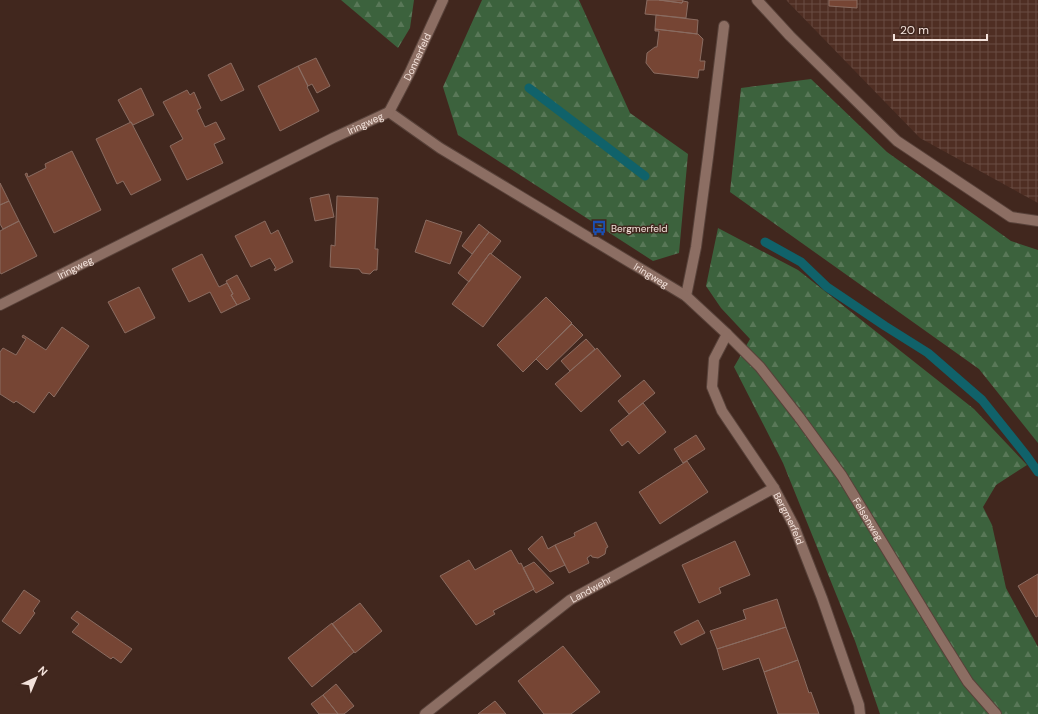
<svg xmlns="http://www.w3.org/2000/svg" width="1038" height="714" viewBox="0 0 1038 714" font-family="'DM Sans',sans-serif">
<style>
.industrial{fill:url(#industrial-grid)}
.forest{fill:url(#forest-firs)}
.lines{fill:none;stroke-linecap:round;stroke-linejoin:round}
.stream{stroke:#10626a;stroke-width:9}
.building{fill:#764534;stroke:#8a6c61}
.service-casing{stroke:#58423a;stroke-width:12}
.minor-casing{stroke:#58423a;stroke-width:12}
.service{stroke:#8c6e63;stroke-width:10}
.minor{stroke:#8c6e63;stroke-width:10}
.labels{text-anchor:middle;stroke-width:3;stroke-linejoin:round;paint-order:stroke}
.street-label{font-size:10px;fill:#f3e2db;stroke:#41271e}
.poi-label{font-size:10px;fill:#f3e2db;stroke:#41271e;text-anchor:start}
</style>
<defs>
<pattern id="industrial-grid" width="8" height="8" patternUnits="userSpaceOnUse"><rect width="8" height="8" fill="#4f2e23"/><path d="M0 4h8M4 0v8" fill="none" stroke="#694c42"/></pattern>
<pattern id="forest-firs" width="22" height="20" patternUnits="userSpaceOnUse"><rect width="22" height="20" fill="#3c623d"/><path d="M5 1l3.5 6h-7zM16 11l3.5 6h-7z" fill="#597858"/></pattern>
</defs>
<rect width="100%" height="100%" fill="#41271e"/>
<!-- industrial -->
<path class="industrial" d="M 786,0 L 1038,0 L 1038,203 L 920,138 Z"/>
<!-- forest -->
<path class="forest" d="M 341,0 L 414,0 L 410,28 L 398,48 Z
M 482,0 L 579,0 L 630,113 L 688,154 L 679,253 L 653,261 L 458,135 L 443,87 Z
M 811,79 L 887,152 L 1011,241 L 1038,250 L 1038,443 L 979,369 L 730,192 L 741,88 Z
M 718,228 L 798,270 L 974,409 L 1027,465 L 996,485 L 983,507 L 992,525 L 1006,588 L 1038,647 L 1038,714 L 880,714 L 855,641 L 783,463 L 734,367 L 750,339 L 721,308 L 706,286 Z"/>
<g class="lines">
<!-- stream -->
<path class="stream" d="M 529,88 L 645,176
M 765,242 L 801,262 L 827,287 L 885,326 L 928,353 L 982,400 L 1026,455 L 1038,472"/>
</g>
<!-- building -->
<path class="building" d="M 647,0 L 659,0 L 682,3 L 683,1 L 688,2 L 686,18 L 645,14 Z
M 659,0 L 683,0 L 682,3 Z
M 829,0 L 857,0 L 857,8 L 829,6 Z
M 656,15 L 698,20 L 697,34 L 655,29 Z
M 655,29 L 698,34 L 703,39 L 700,61 L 705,61 L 704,70 L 699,70 L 698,78 L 654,73 L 646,63 L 647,53 L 655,47 L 657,47 L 659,31 L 655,31 Z
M 316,58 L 330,86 L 317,93 L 312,84 L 308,86 L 298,66 Z
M 231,63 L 244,90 L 221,101 L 208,75 Z
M 298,66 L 308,86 L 307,87 L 319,111 L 280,131 L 258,86 Z
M 141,88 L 154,115 L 133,125 L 131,122 L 130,122 L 118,100 Z
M 187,90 L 190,95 L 194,92 L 201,108 L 197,110 L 205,127 L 216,122 L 225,139 L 214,144 L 223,163 L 187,180 L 170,146 L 183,139 L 163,102 Z
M 131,122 L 161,180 L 131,195 L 123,181 L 117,184 L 96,139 Z
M 72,151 L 101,210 L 54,233 L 25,174 L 27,173 L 28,177 L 46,168 L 45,164 Z
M 0,183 L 9,201 L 0,205 Z
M 329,194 L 334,217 L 315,221 L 310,198 Z
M 337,196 L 378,198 L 375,249 L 378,249 L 377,270 L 374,270 L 370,274 L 362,273 L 359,269 L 330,267 L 331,245 L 335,246 Z
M 9,201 L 19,221 L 3,229 L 0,224 L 0,205 Z
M 426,220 L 462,232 L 450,264 L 415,252 Z
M 19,221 L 37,256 L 1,274 L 0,272 L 0,231 Z
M 265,221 L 271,234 L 278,230 L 293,262 L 275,271 L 274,269 L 276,268 L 270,258 L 251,267 L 235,236 Z
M 479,224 L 489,232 L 472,254 L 462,246 Z
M 489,232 L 501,241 L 491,254 L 490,253 L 469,282 L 458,273 Z
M 490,253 L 521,277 L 483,327 L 452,304 Z
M 202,254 L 219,287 L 227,283 L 233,294 L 231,295 L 237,305 L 221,313 L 210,292 L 189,302 L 172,269 Z
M 237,275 L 250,299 L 237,305 L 231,295 L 233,294 L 226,281 Z
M 139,287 L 155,318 L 125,333 L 108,302 Z
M 546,297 L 572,323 L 523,372 L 497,345 Z
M 572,324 L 583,335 L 547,370 L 536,359 Z
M 62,327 L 89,346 L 54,397 L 49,392 L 34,413 L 16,401 L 14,403 L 0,394 L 0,352 L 3,348 L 16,355 L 26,339 L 22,337 L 23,335 L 46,350 Z
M 586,339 L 595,349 L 570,371 L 561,361 Z
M 597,348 L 621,376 L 581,412 L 555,384 Z
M 644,380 L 655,393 L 629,414 L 618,401 Z
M 643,403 L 666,432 L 639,454 L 628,441 L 622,446 L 610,430 Z
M 696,435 L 705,449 L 683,463 L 674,449 Z
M 687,461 L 708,492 L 660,524 L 639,492 Z
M 596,522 L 608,547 L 606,548 L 606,549 L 605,554 L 598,558 L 592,557 L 591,555 L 587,558 L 589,563 L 569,573 L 555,545 L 575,536 L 574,533 Z
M 542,536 L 548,549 L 555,545 L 565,565 L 550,572 L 528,549 Z
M 735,541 L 750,575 L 719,588 L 721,593 L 699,603 L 682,565 Z
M 511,550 L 519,564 L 521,563 L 534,589 L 493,611 L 495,614 L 476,625 L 440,576 L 469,560 L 475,570 Z
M 534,562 L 554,583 L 536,593 L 533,589 L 534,589 L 523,568 Z
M 1038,574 L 1038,616 L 1036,617 L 1018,586 Z
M 24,590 L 40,601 L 33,611 L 35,613 L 20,634 L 2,621 Z
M 777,599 L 786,627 L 717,649 L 710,631 L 746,619 L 743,610 Z
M 360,603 L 382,631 L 355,653 L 332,624 Z
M 77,611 L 132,649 L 121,663 L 113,657 L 111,659 L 72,632 L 79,624 L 71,618 Z
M 698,620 L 705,633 L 681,645 L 674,632 Z
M 332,623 L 354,652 L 312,687 L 288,658 Z
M 786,627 L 798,660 L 764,672 L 759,658 L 723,670 L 717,649 Z
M 563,646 L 600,692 L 571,714 L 544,714 L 518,681 Z
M 798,660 L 809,693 L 811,692 L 819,714 L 778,714 L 764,672 Z
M 336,684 L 354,706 L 344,714 L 338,714 L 323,695 Z
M 323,695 L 338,714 L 319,714 L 311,704 Z
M 495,701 L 506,714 L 478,714 Z"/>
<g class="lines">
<!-- service casing -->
<g class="service-casing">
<path id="service" d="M 757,0 L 790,36 L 897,141 L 1011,217 L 1038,221
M 686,296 L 696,247 L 708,157 L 724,26"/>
</g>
<!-- minor casing -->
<g class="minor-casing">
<g id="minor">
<path id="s1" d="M 389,112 L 440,148 L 686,296 L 727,334 L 760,367 L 799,417 L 842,476 L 938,634 L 968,682 L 996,714"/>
<path id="s2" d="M 389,112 L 410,72 L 443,0"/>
<path id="s3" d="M 0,305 L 333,138 L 389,112"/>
<path id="s4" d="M 727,334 L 714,359 L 712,387 L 722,411 L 774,488 L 794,526 L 822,598 L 859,705 L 860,714"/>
<path id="s5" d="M 425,714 L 570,600 L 774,488"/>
</g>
</g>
<!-- service -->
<use href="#service" class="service"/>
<!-- minor -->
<use href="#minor" class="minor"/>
</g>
<!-- icons -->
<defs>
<g id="bus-bare" transform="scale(1.2)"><path d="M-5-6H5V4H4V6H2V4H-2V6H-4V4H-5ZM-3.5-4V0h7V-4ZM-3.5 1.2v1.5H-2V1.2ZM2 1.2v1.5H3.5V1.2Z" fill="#1a4fb4" stroke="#41271e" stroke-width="2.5" paint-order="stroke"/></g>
</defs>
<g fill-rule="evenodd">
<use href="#bus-bare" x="599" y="228"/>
</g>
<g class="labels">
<!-- street labels -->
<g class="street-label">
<text dy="4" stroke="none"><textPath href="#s2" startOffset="62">Donnerfeld</textPath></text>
<text dy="4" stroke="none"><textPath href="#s3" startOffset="408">Iringweg</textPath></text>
<text dy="4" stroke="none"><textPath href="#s3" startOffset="84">Iringweg</textPath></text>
<text dy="4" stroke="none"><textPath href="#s1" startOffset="309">Iringweg</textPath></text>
<text dy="4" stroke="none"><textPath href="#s4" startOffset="209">Bergmerfeld</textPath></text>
<text dy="4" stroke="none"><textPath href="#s1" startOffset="639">Felsenweg</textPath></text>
<text dy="4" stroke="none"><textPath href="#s5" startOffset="208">Landwehr</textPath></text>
</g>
<!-- poi labels -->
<g class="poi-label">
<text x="611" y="232">Bergmerfeld</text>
</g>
</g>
<!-- north arrow -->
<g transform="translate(36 678) rotate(44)" stroke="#41271e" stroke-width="3" paint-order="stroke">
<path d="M0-3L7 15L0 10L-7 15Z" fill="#f3e2db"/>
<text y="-6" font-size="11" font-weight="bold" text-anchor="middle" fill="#f3e2db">N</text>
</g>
<!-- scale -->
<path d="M894 34v6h93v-6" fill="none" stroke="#f3e2db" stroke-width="2"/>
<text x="900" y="34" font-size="12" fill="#f3e2db" stroke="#41271e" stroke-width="3" paint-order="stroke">20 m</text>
</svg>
